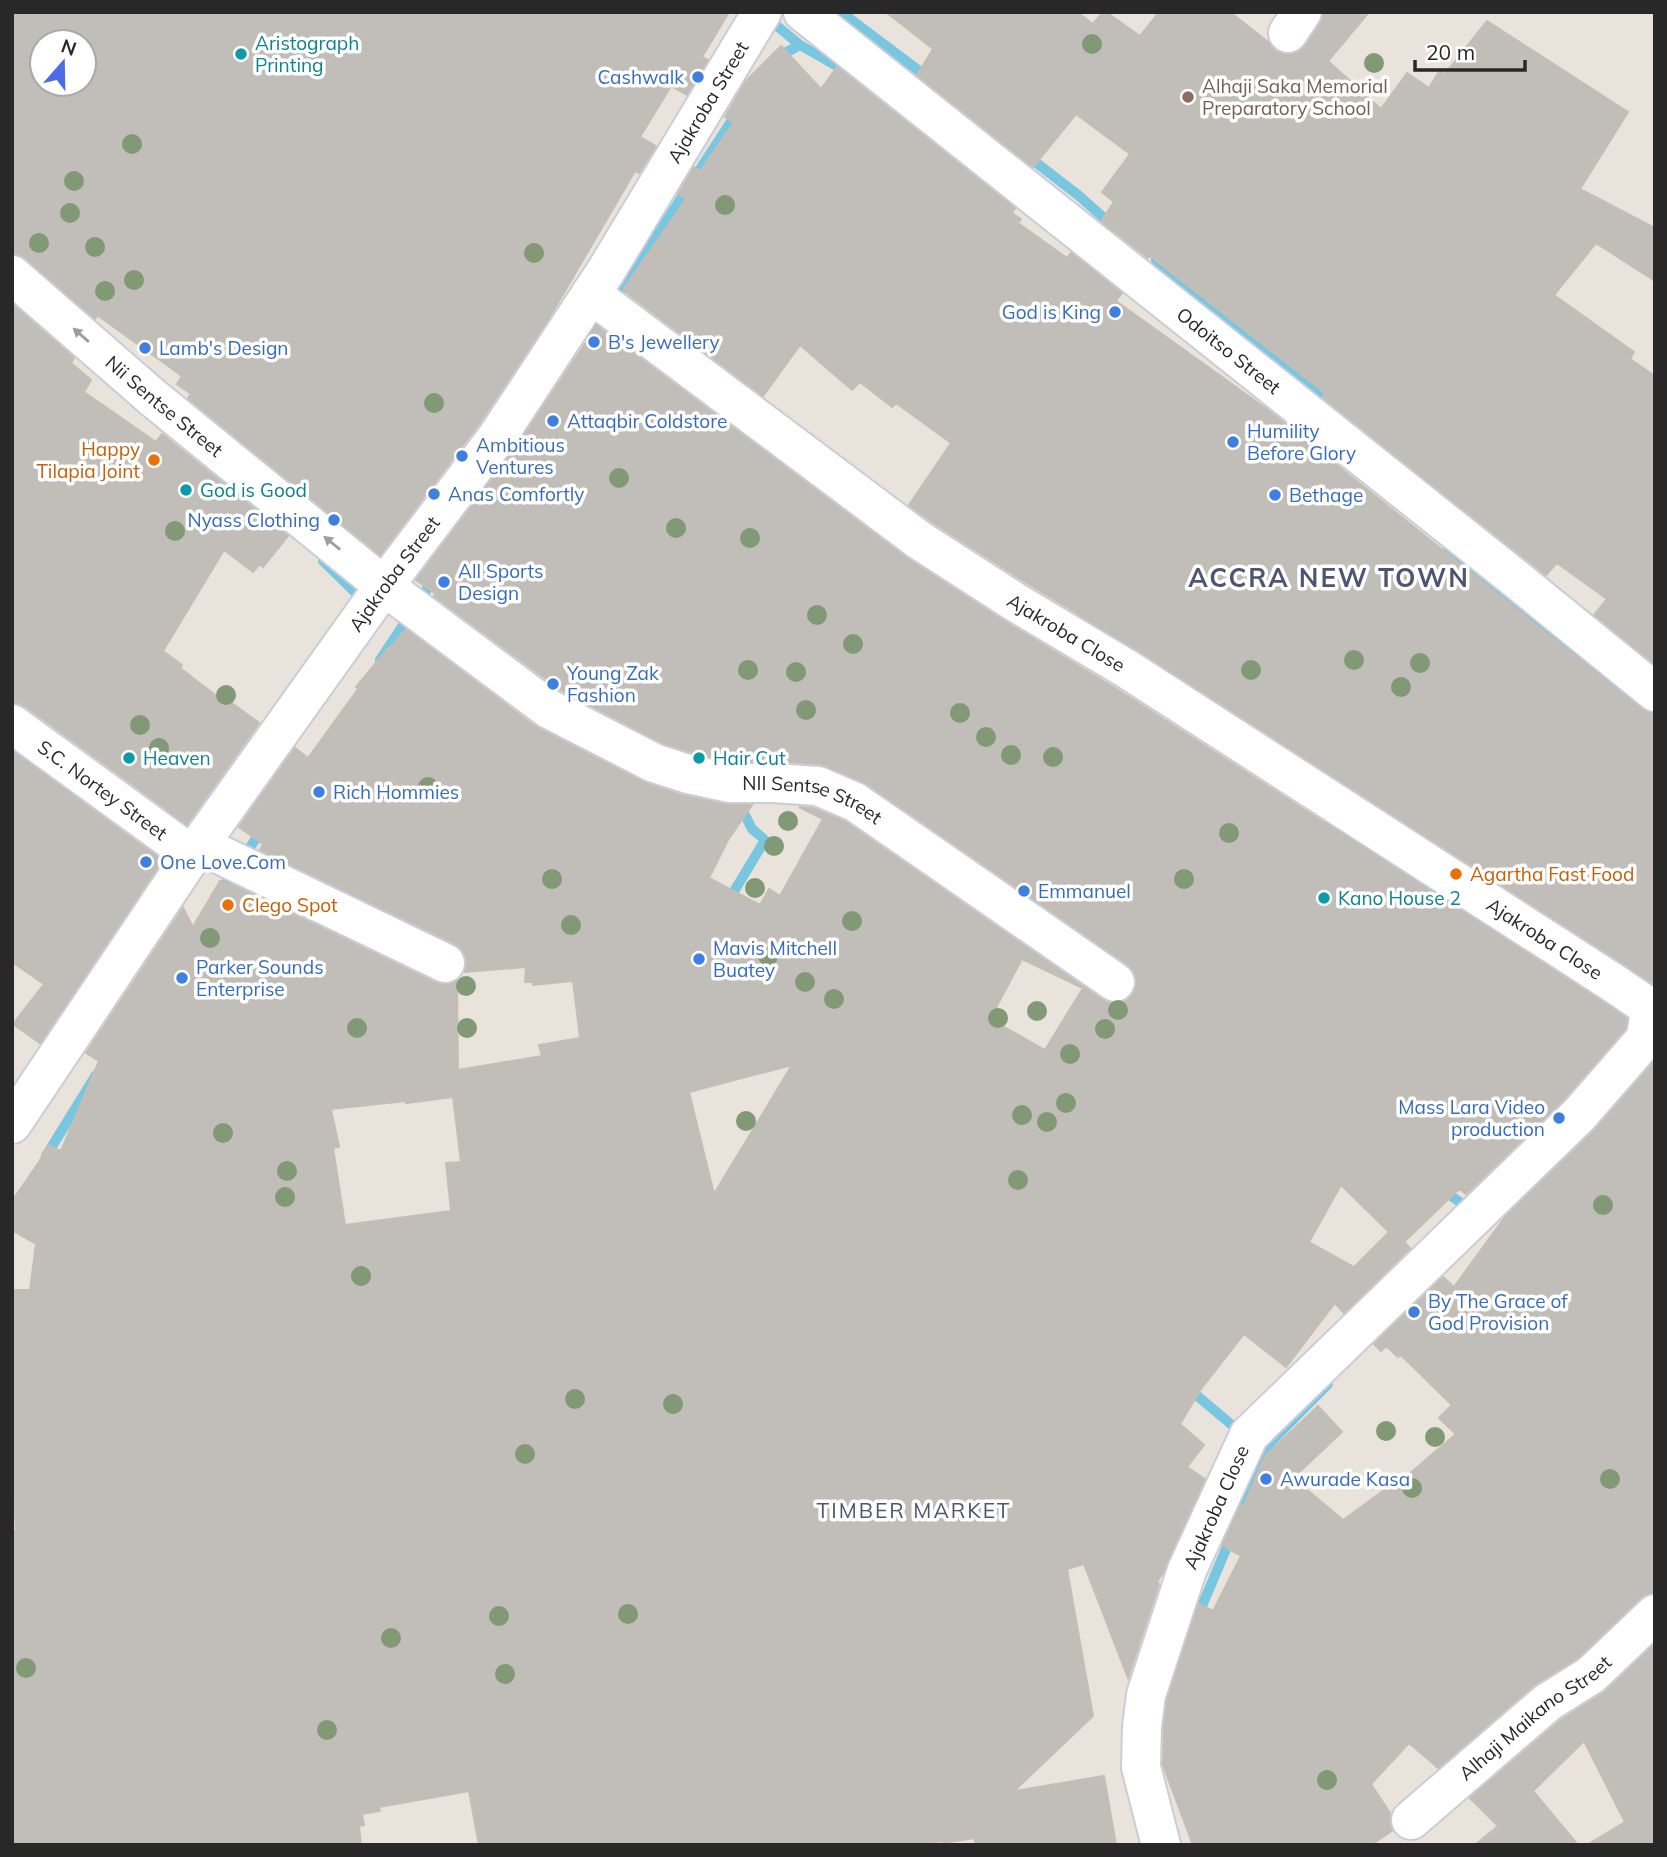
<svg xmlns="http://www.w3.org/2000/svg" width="1667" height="1857" viewBox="0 0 1667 1857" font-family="Mulish,sans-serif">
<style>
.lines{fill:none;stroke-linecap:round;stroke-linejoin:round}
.stream{stroke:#79c6e0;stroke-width:10}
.building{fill:#c1bdb8;stroke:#c4beb5;stroke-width:2;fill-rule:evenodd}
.minor-casing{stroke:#cacdd8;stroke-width:42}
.minor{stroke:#fff;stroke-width:38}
.tree{fill:#829975}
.oneway{fill:#9e9e9e}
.culture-dot{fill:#0f9aa8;stroke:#fff;stroke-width:2.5}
.shop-dot{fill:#3f7fe0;stroke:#fff;stroke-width:2.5}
.education-dot{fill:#8d6e63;stroke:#fff;stroke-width:2.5}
.food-dot{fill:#e8710a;stroke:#fff;stroke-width:2.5}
.labels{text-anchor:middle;stroke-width:7;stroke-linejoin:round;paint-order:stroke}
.culture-label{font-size:19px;fill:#0d838f;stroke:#fff;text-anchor:start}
.shop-label{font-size:19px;fill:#366cbe;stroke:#fff;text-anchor:start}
.education-label{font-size:19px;fill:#785e54;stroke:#fff;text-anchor:start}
.street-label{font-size:19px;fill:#282828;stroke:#fff}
.food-label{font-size:19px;fill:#c56008;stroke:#fff;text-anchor:start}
.neighbourhood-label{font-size:21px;letter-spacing:2px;fill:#4e5573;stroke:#fff}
.district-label{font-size:26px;font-weight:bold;letter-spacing:2px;fill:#4e5573;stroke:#fff}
</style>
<rect width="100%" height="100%" fill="#e9e3db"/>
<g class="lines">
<!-- stream -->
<path class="stream" d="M 841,12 L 930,79
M 765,16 L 800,45
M 775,58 L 800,45 L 856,77
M 1025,154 L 1078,195 L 1113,226
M 1156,260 L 1199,297 L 1333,404
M 590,338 L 738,111
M 738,428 L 763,449 L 781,459
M 1378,441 L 1456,508
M 322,511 L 380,557 L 393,563
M 1448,550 L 1652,718
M 323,561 L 364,601
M 1081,619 L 1138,650 L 1215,703
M 380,660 L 435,577
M 12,749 L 84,800
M 719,797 L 733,803 L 743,811 L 752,829 L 765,840 L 727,903
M 167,814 L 197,834
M 1329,821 L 1383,859 L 1426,883 L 1442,898 L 1528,950 L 1617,1010 L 1631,1030 L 1625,1037
M 148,846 L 175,870
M 219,893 L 263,828
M 46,1156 L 96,1075
M 1440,1188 L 1464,1205
M 1188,1388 L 1239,1431
M 1239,1517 L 1267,1449 L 1272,1441 L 1328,1384
M 1157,1731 L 1176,1690 L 1171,1685 L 1172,1677 L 1232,1535"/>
</g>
<!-- building -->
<path class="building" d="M 12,12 L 729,12 L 702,57 L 708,60 L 687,95 L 671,86 L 640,137 L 656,146 L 639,173 L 635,171 L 548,320 L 479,424 L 380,555 L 188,398 L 191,394 L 177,384 L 182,376 L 97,315 L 95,319 L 26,259 L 17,254 L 12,254 ZM 42,42 L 84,42 L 84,84 L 42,84 Z
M 886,12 L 1077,12 L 1093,24 L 1103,12 L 1106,12 L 1140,36 L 1159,12 L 1230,12 L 1268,42 L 1275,51 L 1287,55 L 1298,52 L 1306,45 L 1320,24 L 1324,12 L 1369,12 L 1328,61 L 1381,109 L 1407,73 L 1429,88 L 1440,70 L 1445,74 L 1487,21 L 1628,112 L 1580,189 L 1655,228 L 1655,281 L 1596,243 L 1554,295 L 1634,352 L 1630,359 L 1655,376 L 1655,664 L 1594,615 L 1607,599 L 1557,563 L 1546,575 L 1322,397 L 1325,393 L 1150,256 L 1148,258 L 1101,221 L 1114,202 L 1102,192 L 1130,154 L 1076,114 L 1033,167 L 917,75 L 933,49 Z
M 781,46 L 821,89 L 837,67 L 1015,208 L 1012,213 L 1021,219 L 1018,223 L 1067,258 L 1071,253 L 1122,293 L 1116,301 L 1268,410 L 1641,709 L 1655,713 L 1655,985 L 1139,651 L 1027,583 L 932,522 L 909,505 L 951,443 L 896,403 L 892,407 L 860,382 L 852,390 L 800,345 L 763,396 L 623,290 L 686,199 L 678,194 L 694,167 L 701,171 L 707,161 L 734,122 L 725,117 L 745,82 Z
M 12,304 L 74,358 L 71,363 L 91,380 L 84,392 L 156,442 L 162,434 L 288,536 L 263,567 L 260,564 L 253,572 L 224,550 L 163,651 L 182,665 L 180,668 L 227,704 L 229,701 L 259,723 L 187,824 L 25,706 L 12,702 Z
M 597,326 L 907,558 L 1004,621 L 1115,688 L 1603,1002 L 1627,1018 L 1625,1029 L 1563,1100 L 1466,1194 L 1459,1189 L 1404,1242 L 1410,1248 L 1344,1313 L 1335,1303 L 1286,1367 L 1244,1334 L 1201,1389 L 1180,1424 L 1204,1445 L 1187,1467 L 1205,1479 L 1163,1573 L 1157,1582 L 1159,1584 L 1128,1678 L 1084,1564 L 1067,1569 L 1093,1716 L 1014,1791 L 1104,1776 L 1116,1845 L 975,1845 L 975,1838 L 943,1843 L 943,1841 L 916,1845 L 479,1845 L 469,1791 L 379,1807 L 380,1811 L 362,1814 L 364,1825 L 359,1826 L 361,1845 L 12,1845 L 12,1531 L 16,1531 L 12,1465 L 12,1290 L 30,1290 L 36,1244 L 12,1230 L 12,1201 L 39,1162 L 48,1145 L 61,1151 L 99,1061 L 86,1053 L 183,908 L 193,927 L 220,881 L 233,885 L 436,983 L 446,985 L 457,981 L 458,1070 L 542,1056 L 539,1045 L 580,1038 L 573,981 L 533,985 L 533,982 L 525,982 L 526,967 L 465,972 L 467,962 L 463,951 L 454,943 L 260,850 L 263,844 L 239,827 L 295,748 L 308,758 L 358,689 L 356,687 L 388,648 L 389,649 L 406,629 L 536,727 L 644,782 L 681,795 L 724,804 L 752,805 L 728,840 L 709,878 L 760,905 L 769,889 L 780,896 L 823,819 L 799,807 L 813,808 L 844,821 L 1103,1000 L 1113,1004 L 1124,1002 L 1133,994 L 1137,984 L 1135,973 L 1127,964 L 867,784 L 820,764 L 774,761 L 731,761 L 694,753 L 662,743 L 561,690 L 434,596 L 436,594 L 416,580 L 514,450 ZM 1022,959 L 1083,988 L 1045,1050 L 990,1019 ZM 792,1065 L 714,1194 L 689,1092 ZM 453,1097 L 461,1162 L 446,1163 L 451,1211 L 345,1225 L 333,1148 L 339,1147 L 331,1109 L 406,1101 L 406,1103 ZM 1341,1185 L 1389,1232 L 1354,1267 L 1309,1242 Z
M 12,751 L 156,856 L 160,864 L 40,1043 L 13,1024 L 44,984 L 12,962 Z
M 1655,1061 L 1655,1593 L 1649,1593 L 1640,1598 L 1578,1658 L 1534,1685 L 1438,1768 L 1409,1743 L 1371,1784 L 1390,1813 L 1389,1823 L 1393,1830 L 1371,1845 L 1193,1845 L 1163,1765 L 1164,1729 L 1167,1700 L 1199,1604 L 1213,1611 L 1241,1556 L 1222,1545 L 1241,1505 L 1243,1507 L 1265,1456 L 1318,1406 L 1342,1432 L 1293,1478 L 1343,1520 L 1386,1489 L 1388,1492 L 1456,1434 L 1439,1418 L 1452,1405 L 1401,1355 L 1398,1357 L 1386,1346 L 1381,1351 L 1374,1344 L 1443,1277 L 1454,1287 L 1505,1217 L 1594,1131 Z
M 1655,1644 L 1655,1845 L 1587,1845 L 1625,1822 L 1584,1741 L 1533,1791 L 1578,1845 L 1475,1845 L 1498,1826 L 1470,1798 L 1561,1720 L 1606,1691 Z"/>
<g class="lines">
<!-- minor casing -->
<g class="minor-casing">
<g id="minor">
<path id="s1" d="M 803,12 L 1516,579 L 1655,692"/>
<path d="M 1288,33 L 1302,12"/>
<path id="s2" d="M 12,275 L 152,397 L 384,586 L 549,709 L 654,763 L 688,774 L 729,783 L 773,783 L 818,786 L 855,802 L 1115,982"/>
<path id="s3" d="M 591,294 L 919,540 L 1015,602 L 1127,669 L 1615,984 L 1650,1008 L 1646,1038 L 1579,1115 L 1249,1435 L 1187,1570 L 1146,1695 L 1142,1727 L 1141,1767 L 1161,1845"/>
<path id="s4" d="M 12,724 L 192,855"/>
<path d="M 200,845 L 445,963"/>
<path id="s5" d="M 12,1124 L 192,855 L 384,586 L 497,437 L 606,271 L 762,12"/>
<path id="s6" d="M 1411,1820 L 1548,1702 L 1591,1675 L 1655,1614"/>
</g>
</g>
<!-- minor -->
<use href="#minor" class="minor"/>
</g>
<!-- trees -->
<g class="tree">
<circle cx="1092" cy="44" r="10"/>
<circle cx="1374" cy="63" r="10"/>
<circle cx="132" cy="144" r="10"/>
<circle cx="74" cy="181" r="10"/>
<circle cx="725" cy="205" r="10"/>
<circle cx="70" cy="213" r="10"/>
<circle cx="39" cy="243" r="10"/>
<circle cx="95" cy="247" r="10"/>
<circle cx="534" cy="253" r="10"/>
<circle cx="134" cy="280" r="10"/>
<circle cx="105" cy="291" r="10"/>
<circle cx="434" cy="403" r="10"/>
<circle cx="619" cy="478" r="10"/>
<circle cx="676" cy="528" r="10"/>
<circle cx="175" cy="531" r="10"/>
<circle cx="750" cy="538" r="10"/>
<circle cx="817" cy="615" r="10"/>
<circle cx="853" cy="644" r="10"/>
<circle cx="1354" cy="660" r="10"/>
<circle cx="1420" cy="663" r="10"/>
<circle cx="748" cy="670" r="10"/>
<circle cx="1251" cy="670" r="10"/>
<circle cx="796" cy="672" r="10"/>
<circle cx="1401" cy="687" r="10"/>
<circle cx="226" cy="695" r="10"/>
<circle cx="806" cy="710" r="10"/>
<circle cx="960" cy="713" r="10"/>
<circle cx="140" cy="725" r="10"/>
<circle cx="986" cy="737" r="10"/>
<circle cx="159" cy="748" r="10"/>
<circle cx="1011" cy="755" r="10"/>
<circle cx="1053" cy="757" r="10"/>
<circle cx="428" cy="787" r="10"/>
<circle cx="788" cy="821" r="10"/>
<circle cx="1229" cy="833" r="10"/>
<circle cx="774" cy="846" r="10"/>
<circle cx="552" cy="879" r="10"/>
<circle cx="1184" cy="879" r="10"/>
<circle cx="755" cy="888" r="10"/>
<circle cx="852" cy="921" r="10"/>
<circle cx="571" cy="925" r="10"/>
<circle cx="210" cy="938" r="10"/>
<circle cx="768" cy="956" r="10"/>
<circle cx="805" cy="982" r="10"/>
<circle cx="466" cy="986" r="10"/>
<circle cx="834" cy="999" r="10"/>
<circle cx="1118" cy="1010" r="10"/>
<circle cx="1037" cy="1011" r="10"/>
<circle cx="998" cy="1018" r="10"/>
<circle cx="357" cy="1028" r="10"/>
<circle cx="467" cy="1028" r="10"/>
<circle cx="1105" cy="1029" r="10"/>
<circle cx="1070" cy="1054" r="10"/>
<circle cx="1066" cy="1103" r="10"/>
<circle cx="1022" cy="1115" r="10"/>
<circle cx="746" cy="1121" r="10"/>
<circle cx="1047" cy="1122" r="10"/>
<circle cx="223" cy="1133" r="10"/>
<circle cx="287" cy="1171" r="10"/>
<circle cx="1018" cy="1180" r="10"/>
<circle cx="285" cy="1197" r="10"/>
<circle cx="1603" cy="1205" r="10"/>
<circle cx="361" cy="1276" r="10"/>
<circle cx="575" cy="1399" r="10"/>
<circle cx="673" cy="1404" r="10"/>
<circle cx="1386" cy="1431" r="10"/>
<circle cx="1435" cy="1437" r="10"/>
<circle cx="525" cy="1454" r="10"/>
<circle cx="1610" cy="1479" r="10"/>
<circle cx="1412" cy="1488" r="10"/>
<circle cx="628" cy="1614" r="10"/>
<circle cx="499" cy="1616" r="10"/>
<circle cx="391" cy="1638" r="10"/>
<circle cx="26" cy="1668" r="10"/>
<circle cx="505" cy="1674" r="10"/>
<circle cx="327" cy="1730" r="10"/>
<circle cx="1327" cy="1780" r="10"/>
</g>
<!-- one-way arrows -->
<defs><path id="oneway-solid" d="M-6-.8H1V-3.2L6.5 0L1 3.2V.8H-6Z" transform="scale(1.75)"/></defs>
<g class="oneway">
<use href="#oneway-solid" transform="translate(81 335) rotate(-139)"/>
<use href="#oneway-solid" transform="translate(332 543) rotate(-141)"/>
</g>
<!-- markers -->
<g class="culture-dot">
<circle cx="241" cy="54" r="7"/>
<circle cx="186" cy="490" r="7"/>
<circle cx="129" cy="758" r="7"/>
<circle cx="699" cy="758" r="7"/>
<circle cx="1324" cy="898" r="7"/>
</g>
<g class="shop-dot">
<circle cx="698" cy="77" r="7"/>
<circle cx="1115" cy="312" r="7"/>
<circle cx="594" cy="342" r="7"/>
<circle cx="145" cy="348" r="7"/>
<circle cx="553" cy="421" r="7"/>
<circle cx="1233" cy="442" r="7"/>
<circle cx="462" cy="456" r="7"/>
<circle cx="434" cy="494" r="7"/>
<circle cx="1275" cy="495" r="7"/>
<circle cx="334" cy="520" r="7"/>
<circle cx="444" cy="582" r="7"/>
<circle cx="553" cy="684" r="7"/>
<circle cx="319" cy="792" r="7"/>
<circle cx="146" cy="862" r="7"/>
<circle cx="1024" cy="891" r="7"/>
<circle cx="699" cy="959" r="7"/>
<circle cx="182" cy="978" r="7"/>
<circle cx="1559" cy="1118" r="7"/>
<circle cx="1414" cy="1312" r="7"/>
<circle cx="1266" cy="1479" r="7"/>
</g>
<circle class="education-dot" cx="1188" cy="97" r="7"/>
<g class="food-dot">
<circle cx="154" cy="460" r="7"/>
<circle cx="1456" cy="874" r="7"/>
<circle cx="228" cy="905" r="7"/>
</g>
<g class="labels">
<!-- culture labels -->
<g class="culture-label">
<text x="255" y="50">Aristograph<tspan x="255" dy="22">Printing</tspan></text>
<text x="200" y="497">God is Good</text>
<text x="143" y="765">Heaven</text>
<text x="713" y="765">Hair Cut</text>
<text x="1338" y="905">Kano House 2</text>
</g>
<!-- shop labels -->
<g class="shop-label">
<text x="684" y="84" text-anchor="end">Cashwalk</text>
<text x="1101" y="319" text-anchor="end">God is King</text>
<text x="608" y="349">B's Jewellery</text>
<text x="159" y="355">Lamb's Design</text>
<text x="567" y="428">Attaqbir Coldstore</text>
<text x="1247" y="438">Humility<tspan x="1247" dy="22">Before Glory</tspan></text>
<text x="476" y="452">Ambitious<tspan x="476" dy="22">Ventures</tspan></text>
<text x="448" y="501">Anas Comfortly</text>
<text x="1289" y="502">Bethage</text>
<text x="320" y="527" text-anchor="end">Nyass Clothing</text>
<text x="458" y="578">All Sports<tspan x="458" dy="22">Design</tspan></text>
<text x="567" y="680">Young Zak<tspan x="567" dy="22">Fashion</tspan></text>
<text x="333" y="799">Rich Hommies</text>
<text x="160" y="869">One Love.Com</text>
<text x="1038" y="898">Emmanuel</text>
<text x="713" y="955">Mavis Mitchell<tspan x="713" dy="22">Buatey</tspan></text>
<text x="196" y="974">Parker Sounds<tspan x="196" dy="22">Enterprise</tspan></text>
<text x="1545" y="1114" text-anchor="end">Mass Lara Video<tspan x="1545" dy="22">production</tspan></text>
<text x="1428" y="1308">By The Grace of<tspan x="1428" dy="22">God Provision</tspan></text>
<text x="1280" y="1486">Awurade Kasa</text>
</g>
<!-- education labels -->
<g class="education-label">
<text x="1202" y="93">Alhaji Saka Memorial<tspan x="1202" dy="22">Preparatory School</tspan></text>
</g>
<!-- street labels -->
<g class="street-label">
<text dy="7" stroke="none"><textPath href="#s5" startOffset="1237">Ajakroba Street</textPath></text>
<text dy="7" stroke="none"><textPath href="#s1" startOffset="544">Odoitso Street</textPath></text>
<text dy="7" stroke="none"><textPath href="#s2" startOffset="201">Nii Sentse Street</textPath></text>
<text dy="7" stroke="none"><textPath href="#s5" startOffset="670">Ajakroba Street</textPath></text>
<text dy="7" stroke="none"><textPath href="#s3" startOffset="584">Ajakroba Close</textPath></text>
<text dy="7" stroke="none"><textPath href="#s4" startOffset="112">S.C. Nortey Street</textPath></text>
<text dy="7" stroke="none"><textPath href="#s2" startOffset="973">NII Sentse Street</textPath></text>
<text dy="7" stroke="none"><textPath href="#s3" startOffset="1152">Ajakroba Close</textPath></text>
<text transform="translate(1216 1507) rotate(-66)" y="7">Ajakroba Close</text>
<text dy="7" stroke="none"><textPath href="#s6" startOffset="161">Alhaji Maikano Street</textPath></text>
</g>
<!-- food labels -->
<g class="food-label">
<text x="140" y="456" text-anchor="end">Happy<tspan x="140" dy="22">Tilapia Joint</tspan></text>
<text x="1470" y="881">Agartha Fast Food</text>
<text x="242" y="912">Clego Spot</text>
</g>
<!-- neighbourhood labels -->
<g class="neighbourhood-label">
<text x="914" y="1518">TIMBER MARKET</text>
</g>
<!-- district labels -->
<g class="district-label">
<text x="1329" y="587">ACCRA NEW TOWN</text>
</g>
</g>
<!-- border -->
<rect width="1667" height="1857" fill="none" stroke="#282828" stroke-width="28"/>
<!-- north arrow -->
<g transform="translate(63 63) rotate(20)"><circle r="33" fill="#ffffff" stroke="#a9a9a9" stroke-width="2"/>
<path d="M0-5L12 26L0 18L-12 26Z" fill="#4c6be5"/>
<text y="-10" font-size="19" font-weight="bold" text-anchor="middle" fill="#282828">N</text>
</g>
<!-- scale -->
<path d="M1415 60v10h110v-10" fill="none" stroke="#282828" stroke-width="3.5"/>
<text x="1426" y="60" font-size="21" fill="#282828" stroke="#ffffff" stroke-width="5" paint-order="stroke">20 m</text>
</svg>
